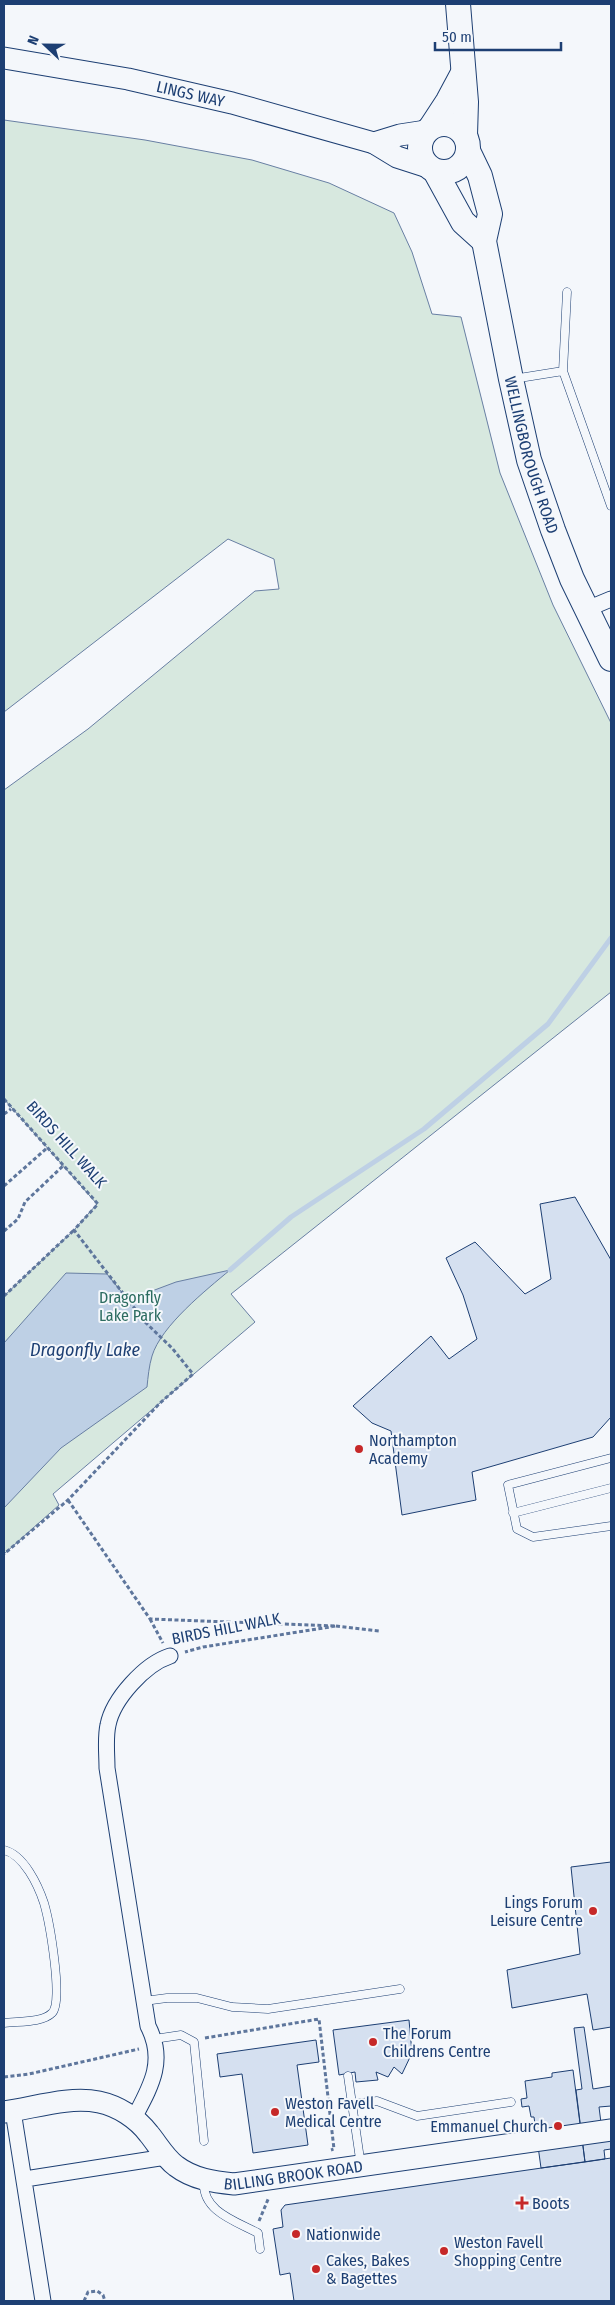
<svg xmlns="http://www.w3.org/2000/svg" width="615" height="2305" viewBox="0 0 615 2305" font-family="'Fira Sans Condensed',sans-serif">
<style>
.green{fill:#d7e8df;stroke:#687fa3}
.water{fill:#bed0e5;stroke:#687fa3}
.lines{fill:none;stroke-linecap:round;stroke-linejoin:round}
.stream{stroke:#bed0e5;stroke-width:5}
.building{fill:#d5e0f0;stroke:#1d3f73}
.lane-casing{stroke:#1d3f73;stroke-width:9}
.street-casing{stroke:#1d3f73;stroke-width:17}
.secondary-casing{stroke:#1d3f73;stroke-width:23}
.primary-casing{stroke:#1d3f73;stroke-width:26}
.path{stroke:#5e769c;stroke-width:3;stroke-dasharray:4 2.5;stroke-linecap:butt}
.lane{stroke:#f4f7fb;stroke-width:8}
.street{stroke:#f4f7fb;stroke-width:15}
.secondary{stroke:#f4f7fb;stroke-width:21}
.primary{stroke:#f4f7fb;stroke-width:24}
.poi-dot{fill:#c62828;stroke:#f4f7fb;stroke-width:2}
.labels{text-anchor:middle;stroke-width:4;stroke-linejoin:round;paint-order:stroke}
.street-label{font-size:16px;fill:#1d3f73;stroke:#f4f7fb}
.park-label{font-size:16px;fill:#2c6c60;stroke:#f4f7fb}
.poi-label{font-size:16px;fill:#1d3f73;stroke:#f4f7fb;text-anchor:start}
.water-label{font-size:18px;font-style:italic;fill:#1d3f73;stroke:#f4f7fb}
</style>
<rect width="100%" height="100%" fill="#f4f7fb"/>
<!-- green -->
<path class="green" d="M 4,120 L 145,140 L 252,160 L 329,183 L 394,213 L 412,252 L 432,314 L 461,317 L 500,473 L 553,605 L 611,723 L 611,992 L 231,1294 L 255,1322 L 53,1494 L 59,1505 L 4,1554 L 4,1296 L 74,1230 L 97,1204 L 4,1099 L 4,790 L 88,729 L 255,591 L 279,589 L 274,559 L 228,539 L 4,712 Z"/>
<!-- water -->
<path class="water" d="M 230,1270 C 206,1290 161,1326 152,1356 C 149,1366 148,1377 147,1387 L 61,1448 L 4,1508 L 4,1343 L 66,1273 L 107,1274 L 128,1300 L 176,1282 Z"/>
<g class="lines">
<!-- stream -->
<path class="stream" d="M 230,1270 L 291,1217 L 424,1129 L 548,1024 L 611,938"/>
</g>
<!-- building -->
<path class="building" d="M 575,1197 L 611,1260 L 611,1417 L 593,1437 L 472,1472 L 476,1500 L 402,1515 L 391,1431 L 372,1423 L 353,1406 L 431,1336 L 449,1359 L 477,1339 L 463,1295 L 446,1258 L 475,1242 L 525,1294 L 551,1279 L 540,1204 Z
M 611,1862 L 611,2027 L 593,2030 L 587,1994 L 512,2008 L 507,1970 L 580,1954 L 571,1867 Z
M 409,2020 L 412,2053 L 402,2074 L 394,2067 L 388,2077 L 376,2072 L 378,2080 L 356,2082 L 355,2072 L 339,2075 L 333,2030 Z
M 584,2027 L 593,2089 L 611,2086 L 611,2106 L 599,2107 L 603,2139 L 611,2138 L 611,2149 L 604,2150 L 605,2159 L 585,2162 L 576,2090 L 582,2089 L 574,2028 Z
M 316,2040 L 319,2062 L 297,2065 L 308,2145 L 253,2153 L 242,2074 L 220,2077 L 217,2054 Z
M 573,2070 L 585,2162 L 541,2168 L 534,2117 L 531,2117 L 529,2106 L 522,2107 L 521,2099 L 527,2098 L 525,2081 L 552,2077 L 552,2073 Z
M 611,2158 L 611,2301 L 294,2301 L 290,2273 L 280,2275 L 273,2229 L 283,2227 L 281,2210 L 285,2205 Z"/>
<g class="lines">
<!-- lane casing -->
<g class="lane-casing">
<path id="lane" d="M 567,292 L 563,371 L 611,506
M 513,379 L 563,371
M 611,1458 L 508,1485 L 517,1529 L 533,1537 L 611,1526
M 513,1513 L 611,1488
M 4,1850 C 24,1855 38,1885 44,1903 C 49,1920 64,2002 52,2013 C 42,2023 18,2021 4,2023
M 144,2001 L 167,1998 L 197,1998 L 232,2007 L 268,2009 L 400,1989
M 154,2039 L 181,2035 L 194,2042 L 204,2141
M 348,2076 L 361,2166
M 352,2104 L 377,2101 L 417,2116 L 511,2102
M 204,2180 C 201,2211 235,2221 258,2233 L 260,2249"/>
</g>
<!-- street casing -->
<g class="street-casing">
<path id="street" d="M 587,609 L 611,599
M 13,2111 L 43,2301
M 134,2118 C 151,2086 166,2061 148,2026 L 107,1768 C 107,1754 105,1738 108,1725 C 113,1699 145,1664 170,1656
M 25,2179 L 166,2157"/>
</g>
<!-- secondary casing -->
<g class="secondary-casing">
<g id="secondary">
<path id="s1" d="M 4,58 L 128,79 L 232,103 L 374,143 L 397,157 L 428,167"/>
<path d="M 374,143 L 400,135 L 426,131"/>
<path id="s2" d="M 4,2112 C 34,2108 68,2096 99,2102 C 118,2106 137,2118 149,2134 C 158,2145 165,2158 176,2166 C 193,2179 214,2182 234,2184 L 611,2130"/>
</g>
</g>
<!-- primary casing -->
<g class="primary-casing">
<g id="primary">
<path d="M 458,4 L 466,102 L 465,135"/>
<circle cx="444" cy="148" r="24"/>
<path d="M 431,127 L 448,101 L 463,73"/>
<path id="s3" d="M 468,151 L 480,176 L 490,214 L 484,241 L 511,379 L 529,460 L 553,530 L 572,579 L 611,659"/>
<path d="M 435,171 L 463,222 L 484,241"/>
</g>
</g>
<!-- path -->
<path class="path" d="M 4,1099 L 98,1204 L 74,1230 L 146,1323 L 172,1348 L 193,1374 L 160,1403 L 68,1500 L 4,1554
M 4,1114 L 11,1109
M 4,1186 L 47,1148
M 4,1231 L 18,1219 L 25,1202 L 63,1166
M 4,1296 L 74,1230
M 68,1500 L 150,1619 L 336,1626 L 203,1647 L 185,1652
M 150,1619 L 163,1643
M 336,1626 L 379,1631
M 205,2038 L 319,2019 L 334,2149 L 331,2150
M 4,2077 L 29,2074 L 139,2049
M 259,2221 L 269,2197
M 84,2301 L 88,2292 L 97,2291 L 103,2295 L 105,2301"/>
<!-- lane -->
<use href="#lane" class="lane"/>
<!-- street -->
<use href="#street" class="street"/>
<!-- secondary -->
<use href="#secondary" class="secondary"/>
<!-- primary -->
<use href="#primary" class="primary"/>
</g>
<!-- markers -->
<g class="poi-dot">
<circle cx="359" cy="1449" r="5"/>
<circle cx="593" cy="1911" r="5"/>
<circle cx="373" cy="2042" r="5"/>
<circle cx="275" cy="2112" r="5"/>
<circle cx="558" cy="2126" r="5"/>
<path d="M519.5 2195.5h5v5h5v5h-5v5h-5v-5h-5v-5h5z"/>
<circle cx="296" cy="2234" r="5"/>
<circle cx="444" cy="2251" r="5"/>
<circle cx="316" cy="2269" r="5"/>
</g>
<g class="labels">
<!-- street labels -->
<g class="street-label">
<text dy="6" stroke="none"><textPath href="#s1" startOffset="190">LINGS WAY</textPath></text>
<text dy="6" stroke="none"><textPath href="#s3" startOffset="314">WELLINGBOROUGH ROAD</textPath></text>
<text transform="translate(67 1144) rotate(48)" y="6">BIRDS HILL WALK</text>
<text transform="translate(226 1628) rotate(-11)" y="6">BIRDS HILL WALK</text>
<text dy="6" stroke="none"><textPath href="#s2" startOffset="320">BILLING BROOK ROAD</textPath></text>
</g>
<!-- park labels -->
<g class="park-label">
<text x="130" y="1303">Dragonfly<tspan x="130" dy="18">Lake Park</tspan></text>
</g>
<!-- poi labels -->
<g class="poi-label">
<text x="369" y="1446">Northampton<tspan x="369" dy="18">Academy</tspan></text>
<text x="583" y="1908" text-anchor="end">Lings Forum<tspan x="583" dy="18">Leisure Centre</tspan></text>
<text x="383" y="2039">The Forum<tspan x="383" dy="18">Childrens Centre</tspan></text>
<text x="285" y="2109">Weston Favell<tspan x="285" dy="18">Medical Centre</tspan></text>
<text x="548" y="2132" text-anchor="end">Emmanuel Church</text>
<text x="532" y="2209">Boots</text>
<text x="306" y="2240">Nationwide</text>
<text x="454" y="2248">Weston Favell<tspan x="454" dy="18">Shopping Centre</tspan></text>
<text x="326" y="2266">Cakes, Bakes<tspan x="326" dy="18">&amp; Bagettes</tspan></text>
</g>
<!-- water labels -->
<g class="water-label">
<text x="85" y="1356">Dragonfly Lake</text>
</g>
</g>
<!-- border -->
<rect width="615" height="2305" fill="none" stroke="#1d3f73" stroke-width="10"/>
<!-- north arrow -->
<g transform="translate(45 45) rotate(292)" stroke="#f4f7fb" stroke-width="4" paint-order="stroke">
<path d="M0-4L9 19L0 12L-9 19Z" fill="#1d3f73"/>
<text y="-8" font-size="14" font-weight="bold" text-anchor="middle" fill="#1d3f73">N</text>
</g>
<!-- scale -->
<path d="M435 42v8h126v-8" fill="none" stroke="#1d3f73" stroke-width="2.5"/>
<text x="442" y="42" font-size="15" fill="#1d3f73" stroke="#f4f7fb" stroke-width="4" paint-order="stroke">50 m</text>
</svg>
